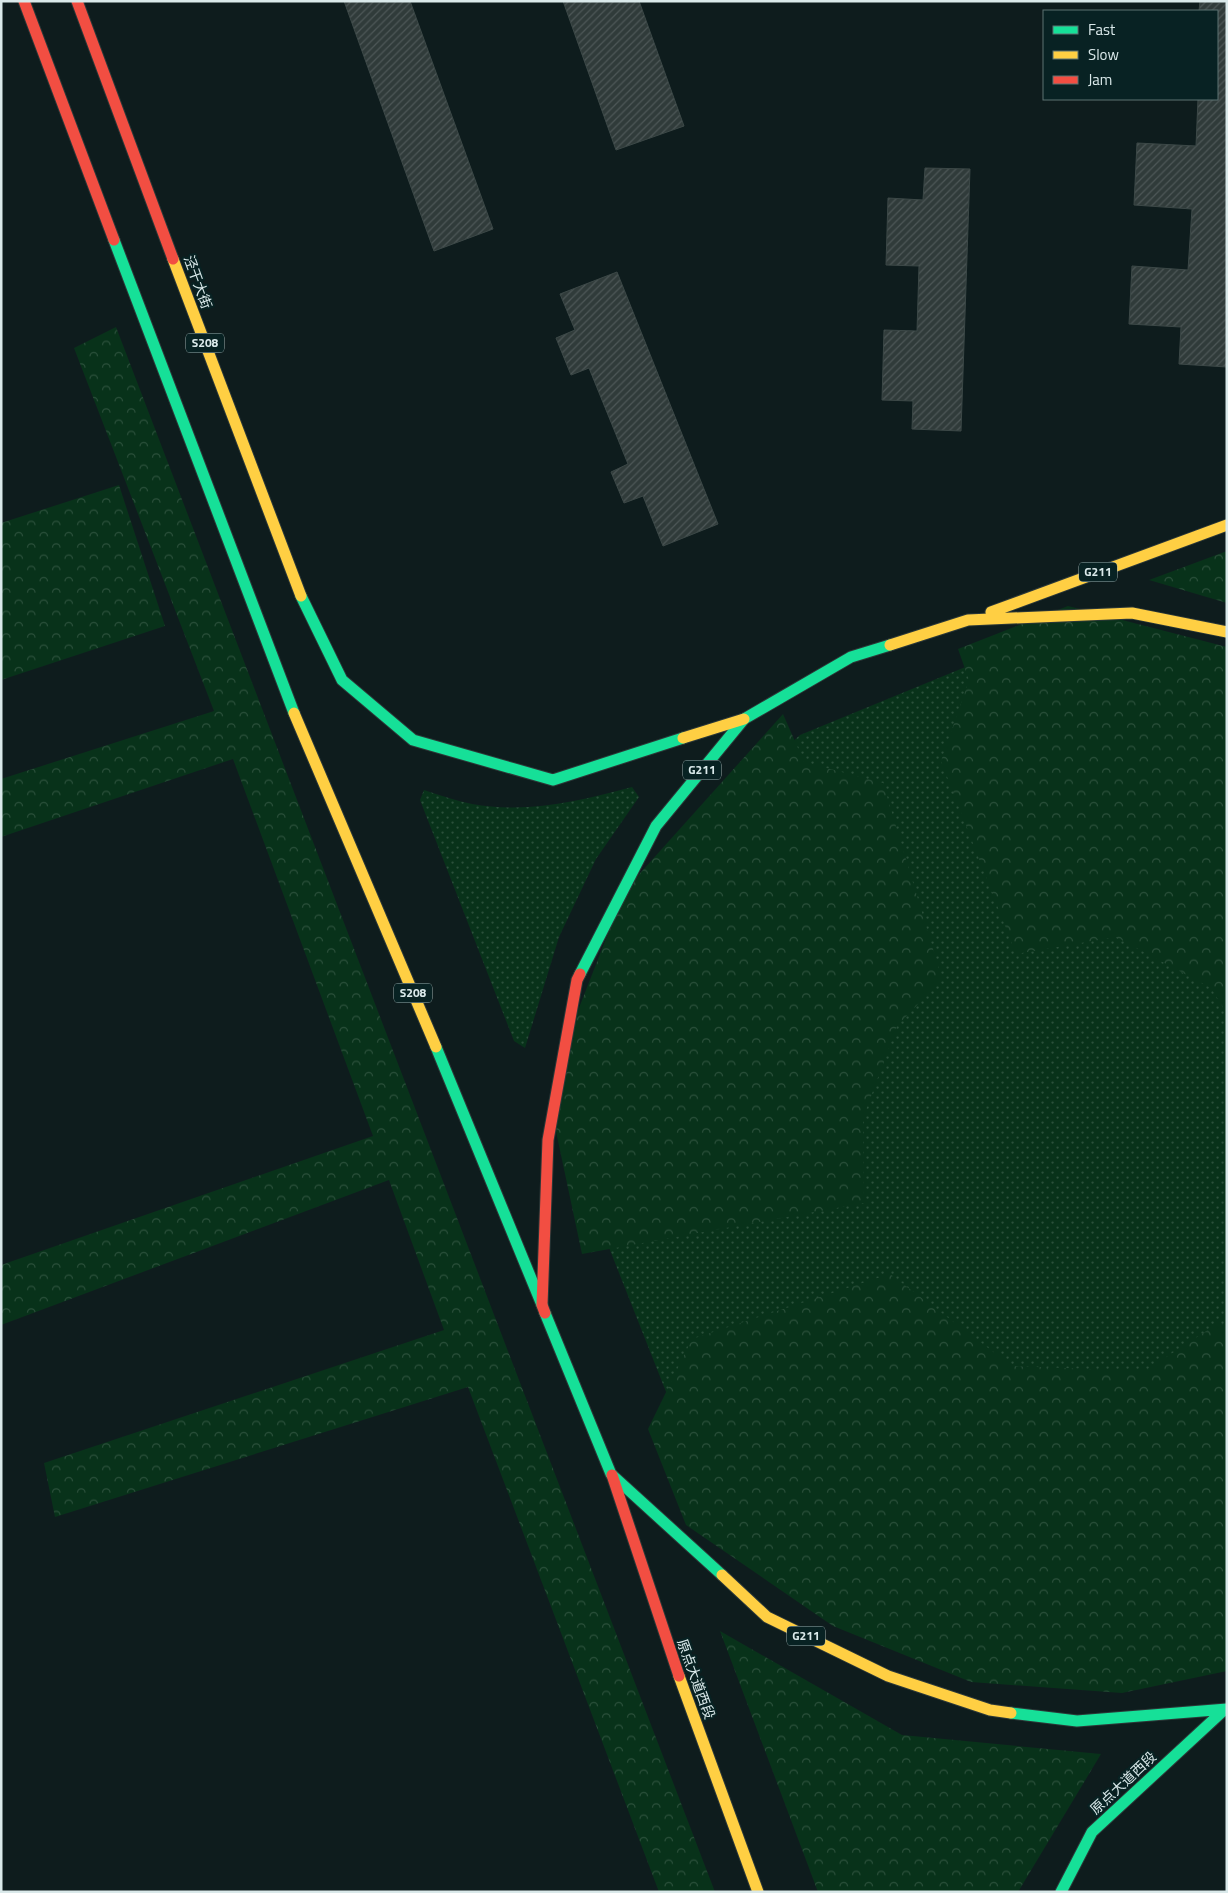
<svg xmlns="http://www.w3.org/2000/svg" width="1228" height="1893" viewBox="0 0 1228 1893" font-family="'Titillium Web','Noto Sans SC',sans-serif">
<style>
.green{fill:url(#green-dots)}
.forest{fill:url(#forest-crowns)}
.building{fill:url(#building-hatch);stroke:#3c4847}
.lines{fill:none;stroke-linecap:round;stroke-linejoin:round}
.fast-casing{stroke:#2c3838;stroke-width:13}
.slow-casing{stroke:#2c3838;stroke-width:13}
.jam-casing{stroke:#2c3838;stroke-width:13}
.fast{stroke:#16e098;stroke-width:11}
.slow{stroke:#ffcf43;stroke-width:11}
.jam{stroke:#f24e42;stroke-width:11}
.labels{text-anchor:middle;stroke-width:4.5;stroke-linejoin:round;paint-order:stroke}
.shield{fill:#082223;stroke:#9badae;stroke-width:1}
.shield-label{font-size:12px;font-weight:bold;fill:#dae9ea}
.street-label{font-size:14px;fill:#dae9ea;stroke:#082223}
</style>
<defs>
<pattern id="green-dots" width="8" height="8" patternUnits="userSpaceOnUse" patternTransform="scale(1.25)"><rect width="8" height="8" fill="#08321a"/><path d="M2 2h.1M6 6h.1" fill="none" stroke="#2b503b" stroke-width="1.8" stroke-linecap="round"/></pattern>
<pattern id="forest-crowns" width="20" height="18" patternUnits="userSpaceOnUse" patternTransform="scale(1.25)"><rect width="20" height="18" fill="#08321a"/><path d="M2 6a3 3 0 1 1 6 0M12 15a3 3 0 1 1 6 0" fill="none" stroke="#2b503b"/></pattern>
<pattern id="building-hatch" width="6" height="6" patternUnits="userSpaceOnUse" patternTransform="scale(1.25)"><rect width="6" height="6" fill="#303b3a"/><path d="M-1 1l2-2M0 6l6-6M5 7l2-2" fill="none" stroke="#4d5757"/></pattern>
</defs>
<rect width="100%" height="100%" fill="#0e1c1d"/>
<!-- green -->
<path class="green" d="M 980,661 L 1227,672 L 1227,1662 L 674,1412 L 606,1240 L 710,817 L 800,735 Z
M 632,787 L 639,797 L 596,859 L 559,937 L 525,1048 L 514,1041 L 420,800 L 424,790 C 440,795 456,801 472,804 C 529,814 578,801 632,787 Z"/>
<!-- forest -->
<path class="forest" d="M 116,327 L 715,1892 L 659,1892 L 468,1387 L 55,1517 L 44,1463 L 444,1330 L 389,1180 L 1,1325 L 1,1265 L 373,1136 L 233,759 L 1,837 L 1,779 L 214,711 L 74,348 Z
M 119,485 L 165,626 L 1,680 L 1,523 Z
M 1227,551 L 1227,603 L 1149,580 Z
M 1068,606 L 1227,647 L 1227,1014 L 1211,988 L 1116,937 L 1016,954 L 941,761 L 969,680 L 958,649 Z
M 783,714 L 804,762 L 883,783 L 942,979 L 897,1026 L 863,1118 L 864,1203 L 582,1254 L 554,1122 L 577,1013 L 625,890 Z
M 890,1274 L 1012,1366 L 1145,1371 L 1220,1322 L 1227,1327 L 1227,1671 L 1122,1693 L 971,1682 L 833,1626 L 686,1525 L 648,1429 L 692,1339 Z
M 720,1631 L 902,1735 L 1101,1754 L 1018,1892 L 818,1892 Z"/>
<!-- building -->
<path class="building" d="M 344,1 L 410,1 L 493,229 L 434,251 Z
M 563,1 L 639,1 L 684,126 L 616,150 Z
M 1200,1 L 1227,3 L 1227,367 L 1179,364 L 1181,327 L 1129,324 L 1132,266 L 1188,270 L 1192,209 L 1134,205 L 1137,143 L 1196,146 L 1198,99 L 1217,99 L 1217,11 L 1199,11 Z
M 925,168 L 970,169 L 961,431 L 912,429 L 913,401 L 882,400 L 884,330 L 917,331 L 919,266 L 886,265 L 888,198 L 923,200 Z
M 617,272 L 718,524 L 663,546 L 643,496 L 624,503 L 611,472 L 628,464 L 589,368 L 571,375 L 556,338 L 575,330 L 560,294 Z"/>
<g class="lines">
<!-- fast casing -->
<g class="fast-casing">
<path id="fast" d="M 114,240 L 294,713
M 301,596 L 342,680 L 413,740 L 553,780 L 683,738
M 580,974 L 656,826 L 744,719 L 851,657 L 890,645
M 436,1047 L 542,1305
M 545,1313 L 611,1474 L 722,1575
M 1011,1713 L 1077,1721 L 1227,1709
M 1061,1892 L 1092,1832 L 1224,1710"/>
</g>
<!-- slow casing -->
<g class="slow-casing">
<path id="slow" d="M 173,259 L 301,596
M 991,612 L 1227,525
M 890,645 L 968,620 L 1132,613 L 1227,632
M 294,713 L 436,1047
M 683,738 L 744,719
M 722,1575 L 767,1617 L 888,1676 L 990,1710 L 1011,1713
M 679,1676 L 758,1892"/>
</g>
<!-- jam casing -->
<g class="jam-casing">
<path id="jam" d="M 24,1 L 114,240
M 77,1 L 173,259
M 545,1313 L 542,1305 L 548,1140 L 577,980 L 580,974
M 612,1475 L 679,1676"/>
</g>
<!-- fast -->
<use href="#fast" class="fast"/>
<!-- slow -->
<use href="#slow" class="slow"/>
<!-- jam -->
<use href="#jam" class="jam"/>
</g>
<g class="labels">
<!-- shield labels -->
<g class="shield">
<rect x="186" y="333.5" width="38" height="19" rx="4"/>
<rect x="1079" y="562.5" width="38" height="19" rx="4"/>
<rect x="683" y="760.5" width="38" height="19" rx="4"/>
<rect x="394" y="983.5" width="38" height="19" rx="4"/>
<rect x="787" y="1626.5" width="38" height="19" rx="4"/>
</g>
<g class="shield-label">
<text x="205" y="347">S208</text>
<text x="1098" y="576">G211</text>
<text x="702" y="774">G211</text>
<text x="413" y="997">S208</text>
<text x="806" y="1640">G211</text>
</g>
<!-- street labels -->
<g class="street-label">
<text transform="translate(198 282) rotate(70)" y="5">泾干大街</text>
<text transform="translate(696 1679) rotate(70)" y="5">原点大道西段</text>
<text transform="translate(1123 1783) rotate(-43)" y="5">原点大道西段</text>
</g>
</g>
<!-- border -->
<rect width="1228" height="1893" fill="none" stroke="#dae9ea" stroke-width="5"/>
<!-- legend -->
<rect x="1043" y="10" width="175" height="90" fill="#082223" stroke="#5c7273"/>
<rect x="1053" y="26" width="25" height="8" fill="#16e098" stroke="#5c7273"/>
<text x="1088" y="35" font-size="15" fill="#dae9ea">Fast</text>
<rect x="1053" y="51" width="25" height="8" fill="#ffcf43" stroke="#5c7273"/>
<text x="1088" y="60" font-size="15" fill="#dae9ea">Slow</text>
<rect x="1053" y="76" width="25" height="8" fill="#f24e42" stroke="#5c7273"/>
<text x="1088" y="85" font-size="15" fill="#dae9ea">Jam</text>
</svg>
